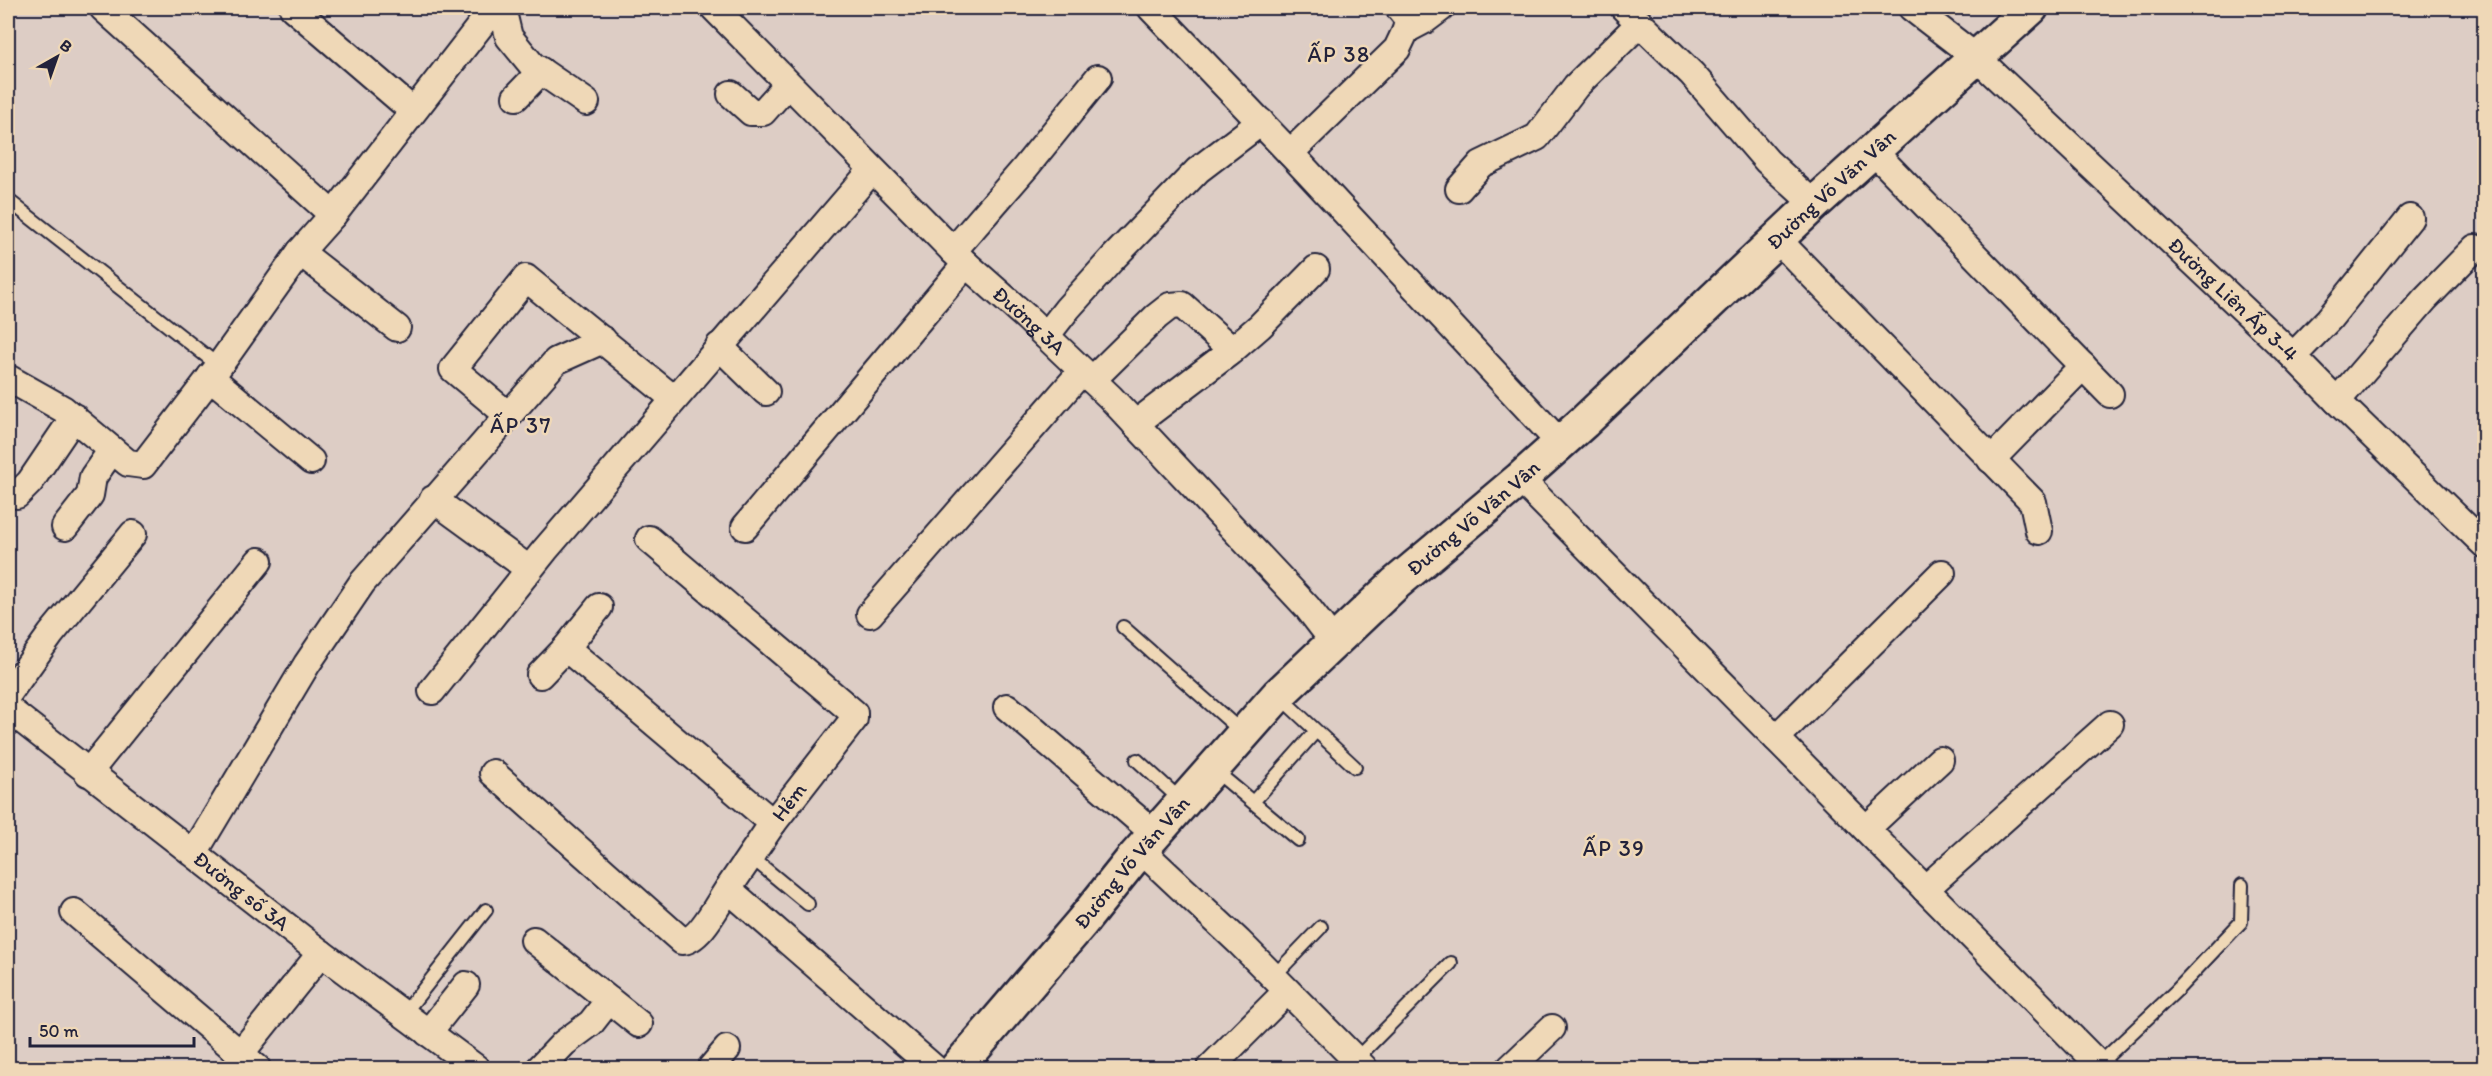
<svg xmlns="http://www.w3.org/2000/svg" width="2492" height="1076" viewBox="0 0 2492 1076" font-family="Itim,sans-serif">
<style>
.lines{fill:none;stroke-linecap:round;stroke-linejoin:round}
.lane-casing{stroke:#22223b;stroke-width:16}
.street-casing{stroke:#22223b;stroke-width:30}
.secondary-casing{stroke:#22223b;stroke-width:38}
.lane{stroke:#efd8b7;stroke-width:12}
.street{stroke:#efd8b7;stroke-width:26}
.secondary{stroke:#efd8b7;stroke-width:33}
.labels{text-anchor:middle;stroke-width:5;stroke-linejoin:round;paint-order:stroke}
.street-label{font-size:21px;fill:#22223b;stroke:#efd8b7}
.neighbourhood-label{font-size:22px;letter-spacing:1.5px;fill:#22223b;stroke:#efd8b7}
</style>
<rect width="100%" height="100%" fill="#ddcdc5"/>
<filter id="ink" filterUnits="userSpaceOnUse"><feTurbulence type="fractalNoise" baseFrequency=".0167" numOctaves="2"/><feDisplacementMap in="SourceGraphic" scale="12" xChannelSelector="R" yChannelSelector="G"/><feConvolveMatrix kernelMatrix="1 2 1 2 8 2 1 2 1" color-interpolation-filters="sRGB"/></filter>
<g filter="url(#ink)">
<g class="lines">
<!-- lane casing -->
<g class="lane-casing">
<path id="lane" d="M 8,200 L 219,366
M 1123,627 L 1242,732
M 1279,696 L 1355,767
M 1137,760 L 1172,792 L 1180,804
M 1213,769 L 1298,840
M 1253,802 L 1316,731
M 751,857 L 808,904
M 1273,977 L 1321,927
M 403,1015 L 486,910
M 1355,1060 L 1451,963
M 2098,1065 L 2176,991 L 2241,922 L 2242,885"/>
</g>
<!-- street casing -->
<g class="street-casing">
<g id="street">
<path d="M 103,8 L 333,215"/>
<path d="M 293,8 L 413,111"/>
<path d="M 502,8 L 509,37 L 532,65 L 586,102"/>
<path id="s1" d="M 714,8 L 966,264 L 1026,317 L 1110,397 L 1307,607 L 1334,642"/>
<path d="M 1151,8 L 1290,153 L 1560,443"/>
<path d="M 1624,8 L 1692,74 L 1767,161 L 1814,204"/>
<path id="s2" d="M 1912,8 L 1977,58 L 2293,356 L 2337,401 L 2484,544"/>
<path d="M 1406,30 L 1425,20 L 1441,8"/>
<path d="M 731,94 L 751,112 L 763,112 L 788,84"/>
<path d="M 516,97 L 541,71"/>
<path d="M 1874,152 L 2110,394"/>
<path d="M 1290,153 L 1397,49 L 1406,30 L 1408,19 L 1399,8"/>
<path d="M 1459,189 L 1481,164 L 1537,137 L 1576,86 L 1640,23"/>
<path d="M 1778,240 L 2033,502 L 2039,531"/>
<path d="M 953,251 L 1025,168 L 1098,78"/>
<path d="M 300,252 L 397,328"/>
<path d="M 1046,336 L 1067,309 L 1113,258 L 1198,170 L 1261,122"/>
<path d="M 719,346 L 766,392"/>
<path d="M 2293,356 L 2329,319 L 2410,218"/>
<path d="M 210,377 L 311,461"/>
<path d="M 8,378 L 63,409 L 128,463 L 143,465 L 219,366 L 300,252 L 333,215 L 494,8"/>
<path d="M 1092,380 L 1156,317 L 1170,306 L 1182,305 L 1232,350"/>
<path d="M 2337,401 L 2425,299 L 2475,248"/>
<path d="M 508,415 L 453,369 L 526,278 L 674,399"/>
<path d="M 1135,424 L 1230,352 L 1260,326 L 1316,269"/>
<path d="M 1991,460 L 2083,366"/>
<path d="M 1520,479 L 2102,1068"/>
<path d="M 17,495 L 30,482 L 74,417"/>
<path d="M 433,499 L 529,569"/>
<path d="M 65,527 L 90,495 L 93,477 L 112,450"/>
<path d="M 745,527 L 966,264"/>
<path d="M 649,539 L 854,713 L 854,719 L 773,823 L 728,889 L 934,1068"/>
<path d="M 870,614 L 1082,371"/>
<path d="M 566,648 L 773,823"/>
<path d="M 540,675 L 566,648 L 599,607"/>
<path d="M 432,691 L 545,550 L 872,170"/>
<path d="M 8,694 L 51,634 L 133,534"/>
<path d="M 1007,707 L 1155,834"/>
<path id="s3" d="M 8,709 L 321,953 L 476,1068"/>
<path d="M 1776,738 L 1942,573"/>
<path d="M 88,773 L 259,561"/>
<path d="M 493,773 L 682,941 C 700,941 718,903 728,889"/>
<path d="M 1866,829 L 1940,760"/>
<path d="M 1141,850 L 1239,942 L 1364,1068"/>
<path d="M 194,853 L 307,664 L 362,583 L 556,361 L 603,340"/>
<path d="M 1925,889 L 2110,724"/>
<path d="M 74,912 L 257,1068"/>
<path d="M 534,940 L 639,1024"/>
<path d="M 428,1033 L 466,985"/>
<path d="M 240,1054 L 321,953"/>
<path d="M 540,1068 L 564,1043 L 591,1023 L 609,1000"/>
<path d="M 711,1068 L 727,1049"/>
<path d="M 1210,1068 L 1287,991"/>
<path d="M 1510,1068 L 1552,1028"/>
</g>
</g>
<!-- secondary casing -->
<g class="secondary-casing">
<g id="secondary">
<path id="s4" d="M 957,1068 L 1082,922 L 1131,861 L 1278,695 L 1395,584 L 1520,479 L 1584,422 L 1814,204 L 2031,8"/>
</g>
</g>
<!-- lane -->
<use href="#lane" class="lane"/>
<!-- street -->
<use href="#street" class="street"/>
<!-- secondary -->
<use href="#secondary" class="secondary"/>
</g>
</g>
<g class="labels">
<!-- street labels -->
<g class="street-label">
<text dy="7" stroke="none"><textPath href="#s4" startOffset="1242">Đường Võ Văn Vân</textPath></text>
<text dy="7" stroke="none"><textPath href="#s2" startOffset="434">Đường Liên Ấp 3-4</textPath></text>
<text dy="7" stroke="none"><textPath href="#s1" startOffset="444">Đường 3A</textPath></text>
<text dy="7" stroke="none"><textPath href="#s4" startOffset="756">Đường Võ Văn Vân</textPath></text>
<text transform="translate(789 802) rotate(-53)" y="7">Hẻm</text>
<text dy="7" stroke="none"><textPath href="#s4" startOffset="270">Đường Võ Văn Vân</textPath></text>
<text dy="7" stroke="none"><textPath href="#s3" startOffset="296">Đường số 3A</textPath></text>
</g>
<!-- neighbourhood labels -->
<g class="neighbourhood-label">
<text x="1339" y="62">ẤP 38</text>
<text x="521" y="433">ẤP 37</text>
<text x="1614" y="856">ẤP 39</text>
</g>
</g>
<!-- margin -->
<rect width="2492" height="1076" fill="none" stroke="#efd8b7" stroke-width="30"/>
<rect x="15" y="15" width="2462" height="1046" fill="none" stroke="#22223b" stroke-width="2" filter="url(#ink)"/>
<!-- north arrow -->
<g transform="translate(57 57) rotate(40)" stroke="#efd8b7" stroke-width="4.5" paint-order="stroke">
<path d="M0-4.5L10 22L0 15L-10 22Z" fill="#22223b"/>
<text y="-9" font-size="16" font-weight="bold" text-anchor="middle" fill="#22223b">B</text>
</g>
<!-- scale -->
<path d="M30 1037v9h164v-9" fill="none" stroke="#22223b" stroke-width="3"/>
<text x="39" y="1037" font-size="18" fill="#22223b" stroke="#efd8b7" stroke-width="4.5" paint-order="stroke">50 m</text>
</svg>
